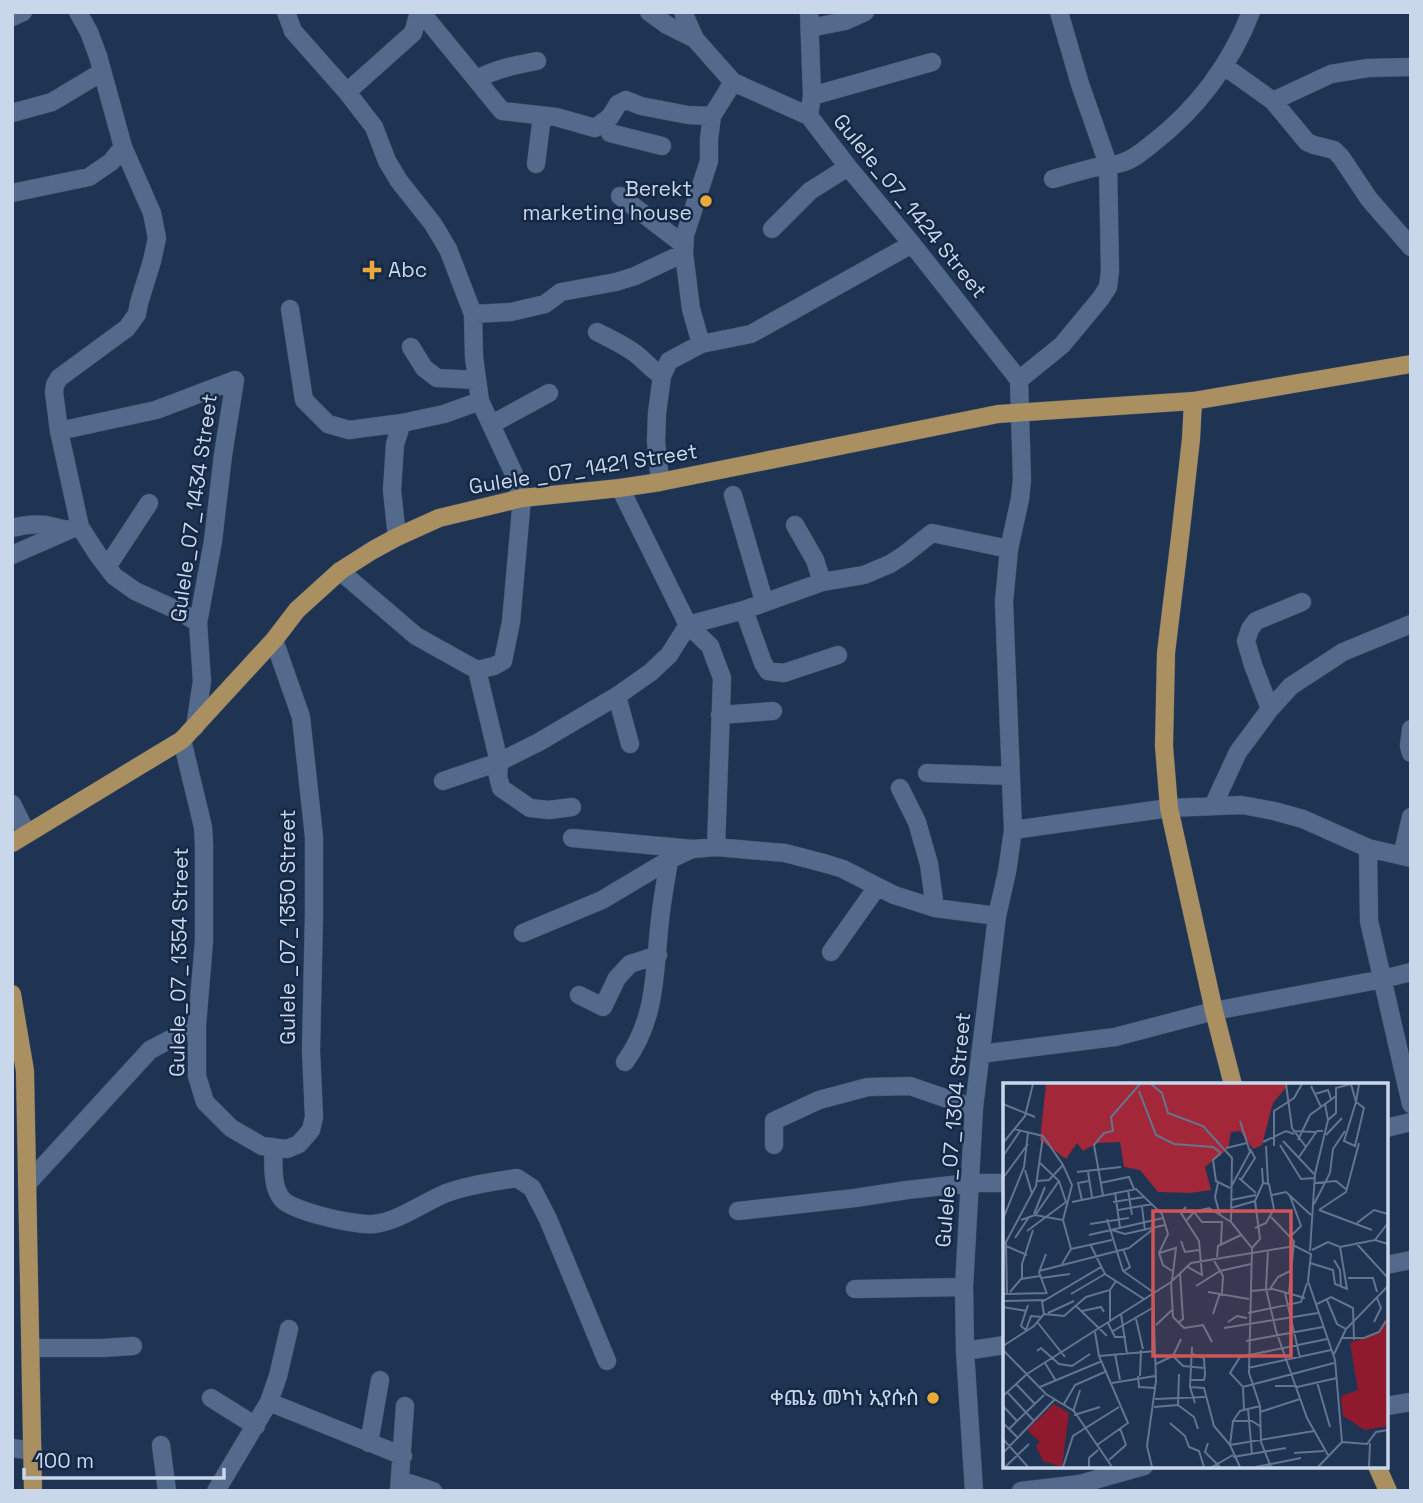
<svg xmlns="http://www.w3.org/2000/svg" width="1423" height="1503" viewBox="0 0 1423 1503" font-family="'Space Grotesk','Noto Sans Ethiopic',sans-serif">
<style>
.lines{fill:none;stroke-linecap:round;stroke-linejoin:round}
.minor-casing{stroke:#3d4f68;stroke-width:19}
.major-casing{stroke:#3d4f68;stroke-width:19}
.minor{stroke:#536a8c;stroke-width:18}
.major{stroke:#aa9060;stroke-width:18}
.poi-dot{fill:#e9aa38;stroke:#152946;stroke-width:2.5}
.labels{text-anchor:middle;stroke-width:5;stroke-linejoin:round;paint-order:stroke}
.poi-label{font-size:21px;fill:#c9d7ea;stroke:#152946;text-anchor:end}
.street-label{font-size:21px;fill:#c9d7ea;stroke:#152946}
.inset-road{fill:none;stroke:#63758f;stroke-width:2}
.view{fill:#d35458;fill-opacity:0.15;stroke:#d35458;stroke-width:3.5}
.inset-edge{fill:none;stroke:#c9d7ea;stroke-width:3.5}
</style>
<rect width="100%" height="100%" fill="#1f3352"/>
<g class="lines">
<!-- minor casing -->
<g class="minor-casing">
<path id="minor" d="M 78,12 L 89,32 L 98,56 L 123,147 L 152,213 L 157,238 L 152,261 L 139,303 L 137,314 L 127,328 L 59,378 L 55,385 L 54,392 L 59,431 L 80,527 L 98,555 L 114,576 L 135,591 L 179,611 L 198,623
M 286,12 L 293,31 L 347,92 L 374,127 L 387,161 L 399,181 L 433,224 L 448,249 L 473,314 L 474,357 L 480,401 L 514,474 L 522,498 L 511,622 L 503,661 L 494,666 L 477,670 L 416,636 L 340,571
M 421,12 L 502,111 L 556,117 L 595,128 L 610,117 L 618,104 L 626,100 L 641,106 L 688,115 L 712,116
M 649,12 L 667,25 L 695,39 L 733,82 L 809,116
M 683,12 L 695,39
M 809,12 L 812,96 L 809,116 L 848,167 L 912,244 L 1019,380 L 1022,480 L 1020,499 L 1009,549 L 1004,602 L 1013,830 L 1007,872 L 997,916 L 974,1108 L 964,1287 L 965,1351 L 974,1491
M 12,17 L 23,12
M 810,28 L 845,21 L 865,12
M 1224,66 L 1273,101 L 1307,142 L 1314,145 L 1334,150 L 1341,157 L 1369,199 L 1411,247
M 477,79 C 496,69 515,65 537,61
M 347,92 L 413,33 L 419,12
M 812,96 L 932,62
M 1273,101 L 1331,74 L 1368,68 L 1411,67
M 12,113 L 52,102 L 102,72
M 610,133 L 662,146
M 536,164 L 542,116
M 1053,179 C 1070,174 1088,169 1105,165 C 1110,164 1116,165 1121,163 C 1133,160 1143,151 1153,143 C 1196,110 1231,64 1251,12
M 12,193 L 89,177 L 111,162 L 123,147
M 620,196 L 684,245
M 772,229 L 810,191 L 848,167
M 290,309 L 304,400 L 328,424 L 349,430 L 402,423 L 444,414 L 480,401
M 473,314 L 511,312 L 545,304 L 561,292 L 616,282 L 635,276 L 684,253
M 597,332 C 611,339 624,345 636,354 C 645,361 652,370 662,376
M 701,344 L 691,309 L 684,253 L 685,235 L 709,161 L 709,139 L 712,116 L 733,82
M 411,347 L 424,368 L 437,378 L 477,380
M 1019,380 L 1062,345 L 1101,298 L 1108,287 L 1110,271 L 1108,164 L 1080,84 L 1059,12
M 492,424 L 549,393
M 59,431 L 156,410 L 235,380 L 223,455 L 213,541 L 198,623 L 202,681 L 195,727
M 660,482 L 656,441 L 657,413 L 662,376 L 669,361 L 701,344 L 751,334 L 912,244
M 620,488 L 688,625 L 710,646 L 722,678 L 716,847
M 733,495 L 764,601
M 795,525 L 815,560 L 822,582
M 12,528 C 23,525 36,524 46,525 C 62,528 64,532 80,527
M 397,537 L 392,490 L 395,444 L 402,423
M 12,555 L 69,530
M 107,567 L 149,503
M 744,610 L 763,663 L 768,671 L 784,673 L 838,655
M 477,670 L 499,762 L 498,776 L 501,788 L 530,808 L 549,810 L 572,807
M 617,696 L 630,744
M 1270,709 L 1253,665 L 1246,641 L 1250,629 L 1256,621 L 1302,602
M 720,715 L 773,711
M 1411,729 L 1409,746 L 1411,753
M 182,740 L 203,827 L 204,844 L 204,941 L 197,1025 L 197,1076 L 205,1102 L 231,1128 L 262,1146 L 287,1149 L 299,1144 L 311,1130 L 314,1117 L 311,1051 L 314,914 L 314,837 L 301,717 L 274,640
M 927,773 L 1010,776
M 443,781 L 499,762 L 539,742 L 617,696 L 651,672 L 669,655 L 688,625 L 744,610 L 822,582 L 864,575 L 890,564 L 904,555 L 932,533 L 1009,549
M 900,788 L 917,822 L 929,864 L 935,908
M 12,804 L 27,834
M 1213,806 L 1238,752 L 1270,709 L 1291,686 L 1343,652 L 1411,624
M 1013,830 L 1169,808 L 1242,805 L 1274,811 L 1303,819 L 1368,848 L 1411,858
M 572,838 L 693,849 L 716,847 L 785,853 L 827,864 L 843,869 L 894,895 L 935,908 L 997,916
M 1368,848 L 1369,921 L 1411,1104
M 1402,856 L 1411,817
M 523,933 L 602,900 L 669,860
M 831,952 L 877,887
M 579,995 L 603,1007 L 617,978 L 630,964 L 658,955
M 980,1054 L 1115,1037 L 1214,1011 L 1383,979 L 1411,972
M 625,1062 C 657,1018 654,972 660,920 C 662,900 666,880 669,860 L 692,849
M 1386,1128 L 1411,1122
M 774,1145 L 774,1121 L 819,1100 L 868,1087 L 910,1086 L 974,1108
M 273,1147 C 274,1164 271,1186 282,1199 C 293,1212 358,1226 374,1224 C 399,1221 421,1204 444,1194 C 467,1185 493,1182 517,1178 L 532,1188 L 548,1219 L 607,1361
M 27,1184 L 150,1050 L 197,1025
M 738,1211 L 855,1198 L 907,1190 L 970,1183 L 1005,1183
M 1386,1265 L 1411,1260
M 855,1289 L 964,1287
M 31,1348 L 102,1348 L 133,1346
M 965,1351 L 1005,1345
M 211,1398 L 256,1426
M 269,1402 L 403,1456
M 1386,1406 L 1411,1402
M 369,1443 L 380,1380
M 161,1445 L 167,1491
M 12,1448 L 33,1451
M 400,1480 L 433,1491
M 216,1491 L 269,1402 L 278,1376 L 289,1329
M 399,1491 L 405,1406
M 1021,1491 L 1080,1484 L 1144,1466"/>
</g>
<!-- major casing -->
<g class="major-casing">
<path id="major" d="M 1193,401 L 1191,439 L 1181,529 L 1166,653 L 1164,746 L 1169,808 L 1214,1011 L 1233,1085
M 12,843 L 182,740 L 274,640 L 297,610 L 340,571 L 373,550 L 397,537 L 439,518 L 522,498 L 620,488 L 660,482 L 998,414 L 1193,401 L 1411,364
M 12,994 L 25,1071 L 33,1491
M 1377,1466 L 1388,1491"/>
</g>
<!-- minor -->
<use href="#minor" class="minor"/>
<!-- major -->
<use href="#major" class="major"/>
</g>
<!-- markers -->
<g class="poi-dot">
<circle cx="706" cy="201" r="7"/>
<path d="M368.5 259.5h7v7h7v7h-7v7h-7v-7h-7v-7h7z"/>
<circle cx="933" cy="1398" r="7"/>
</g>
<g class="labels">
<!-- poi labels -->
<g class="poi-label">
<text x="692" y="196">Berekt<tspan x="692" dy="24">marketing house</tspan></text>
<text x="388" y="277" text-anchor="start">Abc</text>
<text x="919" y="1405">ቀጨኔ መካነ ኢየሱስ</text>
</g>
<!-- street labels -->
<g class="street-label">
<text transform="translate(910 206) rotate(51)" y="7">Gulele_07_1424 Street</text>
<text transform="translate(583 469) rotate(-9)" y="7">Gulele _07_1421 Street</text>
<text transform="translate(194 508) rotate(-82)" y="7">Gulele_07_1434 Street</text>
<text transform="translate(288 927) rotate(-90)" y="7">Gulele _07_1350 Street</text>
<text transform="translate(179 962) rotate(-89)" y="7">Gulele_07_1354 Street</text>
<text transform="translate(953 1130) rotate(-85)" y="7">Gulele _07_1304 Street</text>
</g>
</g>
<!-- overview -->
<g transform="translate(1003 1083)">
<rect width="385" height="385" fill="#1f3352"/>
<path d="M 385,229 L 385,343 L 362,347 L 340,333 L 338,313 L 355,307 L 347,260 L 377,249 ZM 51,321 L 66,330 L 59,384 L 40,378 L 33,363 L 37,359 L 24,347 Z" fill="#8f1a2e"/>
<path d="M 43,1 L 286,1 L 270,20 L 259,62 L 250,66 L 237,48 L 228,49 L 225,66 L 202,84 L 208,107 L 187,110 L 155,109 L 137,87 L 121,84 L 117,59 L 94,60 L 80,68 L 74,60 L 63,76 L 37,57 Z" fill="#a22738"/>
<path class="inset-road" d="M 148,1 L 159,10 L 165,30 L 200,43 L 229,75 L 228,139 L 249,165 L 246,290 L 257,323 L 258,359 L 268,384M 283,1 L 289,45 L 303,64M 348,1 L 353,19 L 361,25 L 352,63 L 341,58 L 353,19 L 356,1M 308,3 L 318,24M 136,8 L 153,52 L 171,61 L 210,64 L 218,70M 312,11 L 325,7 L 328,16M 0,21 L 32,34M 325,37 L 333,30 L 333,13M 11,46 L 40,53 L 60,82 L 69,102 L 60,137M 290,48 L 312,49M 323,52 L 339,35M 295,57 L 307,32 L 333,13 L 333,5 L 348,1M 280,58 L 311,91M 260,59 L 283,48 L 291,51M 0,60 L 22,33 L 30,1M 277,62 L 298,96 L 312,95M 263,63 L 265,100M 271,63 L 271,28 L 291,15 L 299,1M 223,65 L 244,60M 218,70 L 210,77 L 213,98 L 227,105M 0,73 L 17,48M 296,74 L 314,48 L 320,48M 37,80 L 56,98 L 63,119M 22,87 L 29,111M 74,89 L 118,84M 85,89 L 89,114M 0,95 L 25,61M 236,95 L 253,110M 238,97 L 252,75 L 247,66M 34,98 L 46,97 L 60,82M 97,100 L 126,94 L 131,106M 215,100 L 212,114 L 217,132M 312,100 L 333,98 L 344,107M 228,104 L 247,69 L 237,38M 125,107 L 129,132M 112,109 L 117,145M 100,112 L 91,62 L 101,50 L 110,48 L 108,34 L 137,1M 269,112 L 283,109 L 308,132M 287,113 L 298,143 L 288,153M 79,117 L 75,100 L 86,98M 228,117 L 253,112M 69,119 L 133,106 L 159,131 L 165,151 L 156,170 L 160,182 L 169,188M 110,119 L 141,114M 311,121 L 327,90 L 330,66 L 342,48M 139,124 L 142,148M 228,125 L 252,118M 115,127 L 150,121M 316,127 L 343,109 L 356,60M 316,127 L 369,147M 179,129 L 191,129 L 199,139 L 219,139M 31,131 L 42,104M 33,131 L 56,98M 268,134 L 291,158 L 286,211M 0,136 L 21,84 L 25,50M 104,136 L 120,188 L 150,209M 18,137 L 32,132 L 60,137 L 68,166 L 59,181M 184,137 L 191,129 L 206,125 L 228,139M 354,140 L 371,127 L 385,131M 87,141 L 126,135M 252,145 L 263,140 L 271,126 L 266,101 L 260,100 L 259,85M 109,147 L 122,151 L 162,142M 24,148 L 63,119M 86,152 L 160,135M 12,155 L 26,134M 372,157 L 385,140M 178,158 L 182,169 L 196,167M 353,160 L 385,195M 87,161 L 102,191 L 141,216M 218,161 L 219,138M 3,163 L 24,172M 249,165 L 257,156 L 252,118 L 260,100M 68,166 L 109,157M 120,166 L 127,184 L 121,188M 265,167 L 263,206 L 273,248 L 304,335 L 325,372M 309,167 L 325,159 L 337,164 L 372,157 L 385,161M 307,168 L 312,91 L 325,37 L 322,21M 156,170 L 173,165 L 169,198M 43,171 L 36,189 L 44,211M 214,174 L 215,163 L 238,152M 210,176 L 220,193 L 219,210M 331,177 L 337,187 L 338,204M 307,180 L 330,187 L 332,201 L 344,206 L 337,164M 183,183 L 199,192 L 196,158 L 178,130 L 183,124M 36,188 L 126,165 L 149,147M 38,195 L 67,191M 345,195 L 370,195 L 374,209M 19,196 L 19,181 L 30,147M 168,199 L 170,234 L 181,245 L 200,242 L 209,259M 193,203 L 217,188 L 248,181M 267,206 L 275,194 L 289,187M 248,208 L 270,206 L 302,215M 7,209 L 18,196 L 37,193M 205,209 L 246,216M 282,210 L 297,275M 0,211 L 43,210M 4,211 L 3,159 L 33,103 L 40,53M 68,211 L 102,191M 324,217 L 334,241 L 343,246M 0,218 L 42,217M 314,221 L 328,214 L 350,225 L 351,257M 73,223 L 104,253M 0,224 L 24,228M 79,228 L 98,224 L 101,229M 45,230 L 71,218M 245,230 L 298,219 L 304,200M 41,231 L 61,233 L 83,214 L 107,207 L 113,198M 41,231 L 39,219 L 98,184M 118,231 L 124,271M 210,231 L 217,210M 133,236 L 140,266M 107,238 L 107,207M 176,239 L 180,236 L 177,190M 225,239 L 234,233 L 244,235M 371,239 L 378,225 L 374,215M 35,240 L 62,274M 105,240 L 112,254 L 123,254M 153,242 L 169,227M 221,245 L 315,230M 23,247 L 18,243 L 25,222M 23,247 L 28,233 L 39,234M 110,248 L 151,224M 92,249 L 96,273 L 125,340 L 94,362M 338,255 L 361,255 L 376,249 L 383,238M 324,256 L 237,274 L 227,290 L 240,304 L 331,280M 243,258 L 320,244M 0,263 L 31,243 L 41,231M 189,264 L 187,304 L 192,320M 0,267 L 43,311 L 71,328 L 109,384M 34,268 L 38,265 L 56,281 L 69,283 L 87,271M 112,271 L 117,297M 331,271 L 343,246 L 385,203M 96,273 L 153,268M 170,273 L 180,283 L 201,285M 42,280 L 53,298M 153,281 L 170,273 L 178,256M 245,285 L 328,267M 135,293 L 136,304 L 152,305M 137,293 L 138,267M 188,297 L 201,297 L 202,292 L 201,275 L 189,271M 314,299 L 327,344M 109,300 L 152,293M 13,301 L 32,321M 272,303 L 294,303M 37,304 L 99,278M 187,304 L 201,305 L 211,343 L 227,362M 240,304 L 241,327M 294,304 L 334,295M 4,309 L 31,338M 0,313 L 24,291 L 168,199 L 188,180 L 292,163 L 308,171 L 305,198 L 332,277 L 339,359M 152,316 L 202,314M 61,321 L 72,302 L 104,288M 175,322 L 191,334 L 195,346M 175,322 L 176,291M 0,323 L 14,338 L 6,346M 151,324 L 175,322M 245,326 L 249,371M 70,329 L 77,307M 257,329 L 297,316M 71,332 L 97,324M 14,338 L 41,312M 230,338 L 249,338 L 258,344M 0,340 L 15,355M 167,340 L 182,353 L 186,364 L 196,368 L 201,384M 0,356 L 25,384M 339,359 L 364,361 L 373,349 L 385,347M 205,360 L 202,369 L 217,384M 227,362 L 311,348M 0,370 L 52,316M 291,370 L 321,368M 230,374 L 283,365M 106,377 L 123,362 L 117,345M 2,384 L 26,361M 60,384 L 70,353 L 116,324M 86,384 L 86,375 L 95,367M 149,384 L 144,363 L 153,298 L 150,210M 209,384 L 230,372M 237,384 L 227,362 L 230,338 L 237,328 L 257,323M 253,384 L 298,375M 315,384 L 339,359M 366,384 L 367,360"/>
<path class="view" d="M 150,128 L 288,128 L 288,273 L 150,273 Z"/>
<rect width="385" height="385" class="inset-edge"/>
</g>
<!-- border -->
<rect width="1423" height="1503" fill="none" stroke="#c9d7ea" stroke-width="28"/>
<!-- scale -->
<path d="M24 1468v10h200v-10" fill="none" stroke="#c9d7ea" stroke-width="3.5"/>
<text x="35" y="1468" font-size="21" fill="#c9d7ea" stroke="#152946" stroke-width="5" paint-order="stroke">100 m</text>
</svg>
